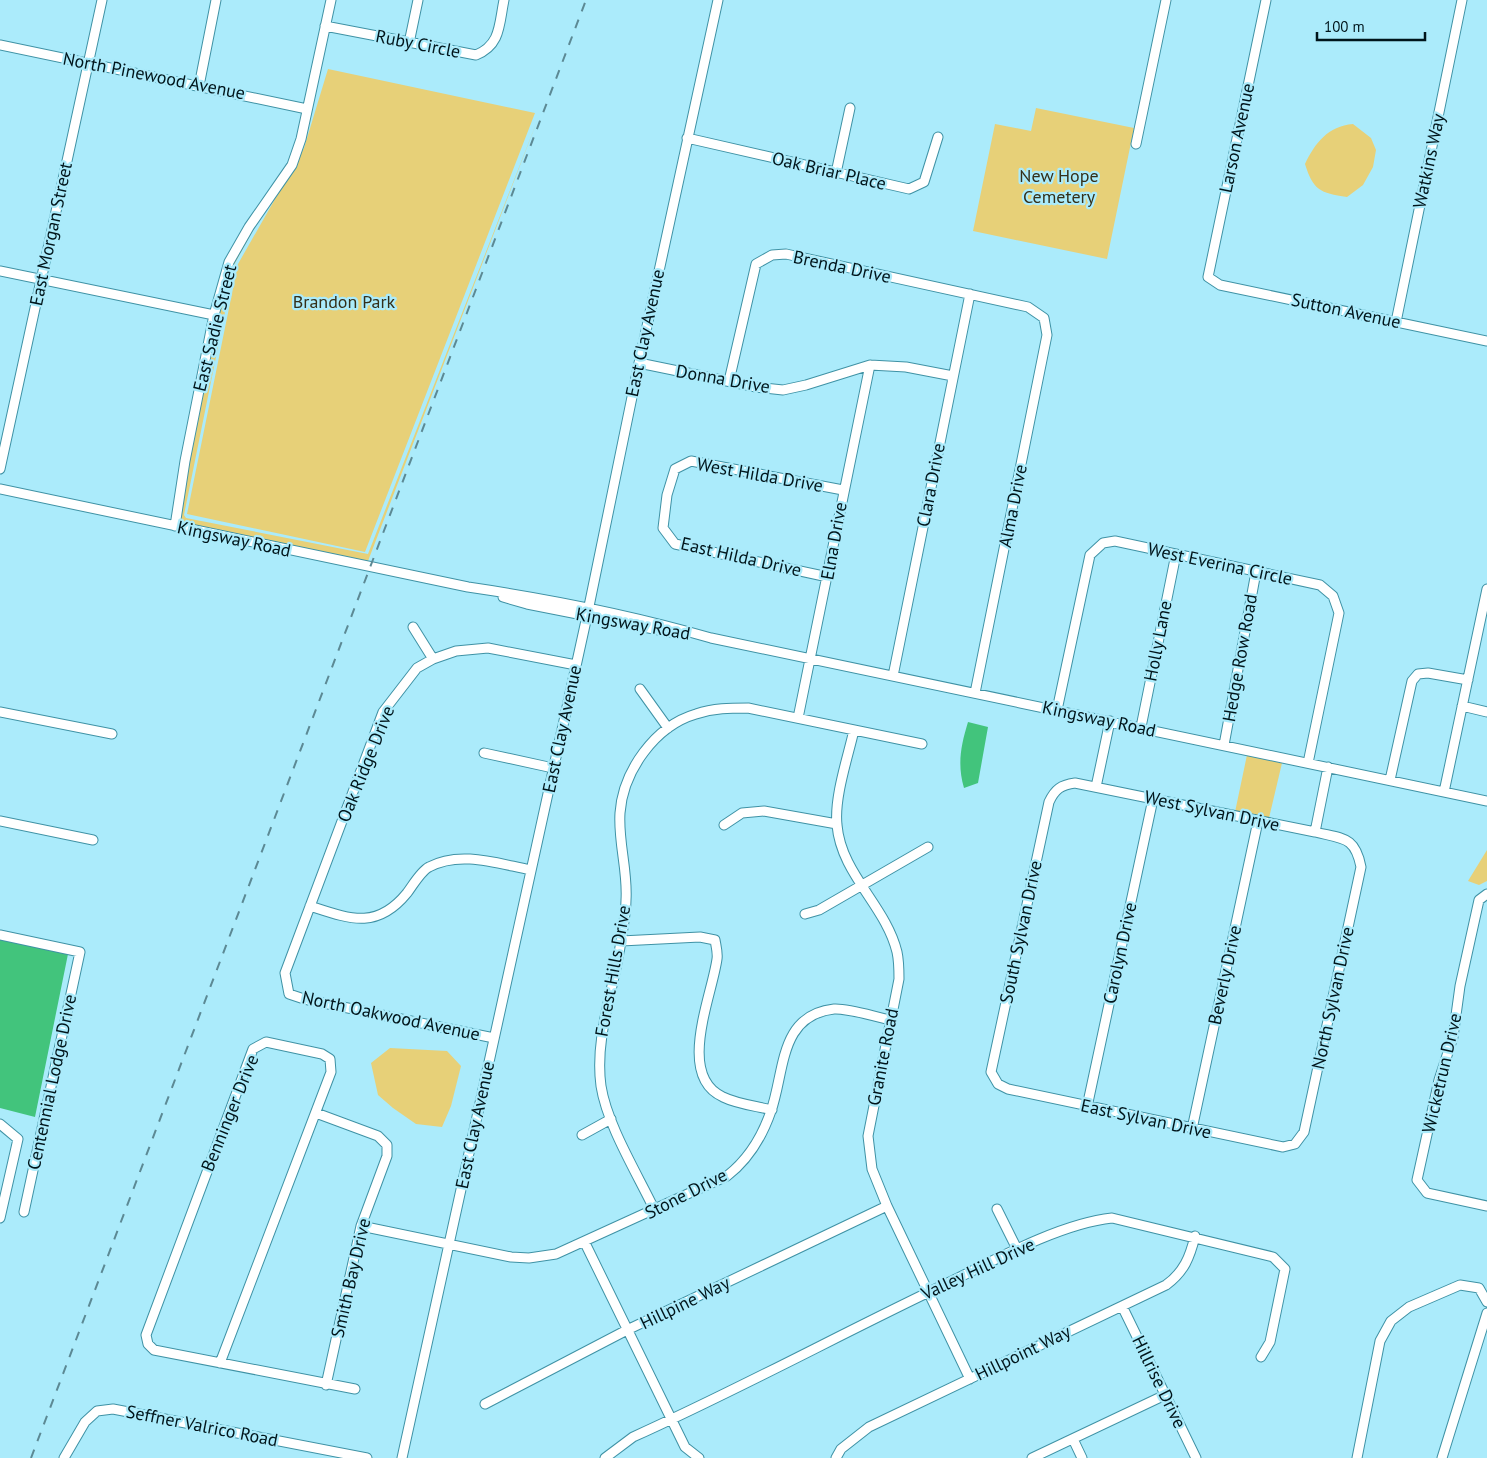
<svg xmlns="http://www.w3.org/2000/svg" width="1487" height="1458" viewBox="0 0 1487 1458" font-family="'PT Sans',sans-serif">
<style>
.green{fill:#e7d078}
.water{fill:#42c47c}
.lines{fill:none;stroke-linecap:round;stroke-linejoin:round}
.minor-casing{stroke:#3f92a5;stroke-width:11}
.minor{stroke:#fff;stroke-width:9}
.rail{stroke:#5c8994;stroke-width:2;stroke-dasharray:9 9;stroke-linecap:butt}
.labels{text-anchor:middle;stroke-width:4.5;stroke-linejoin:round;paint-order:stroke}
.street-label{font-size:18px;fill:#00151b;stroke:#abebfb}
.park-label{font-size:18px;fill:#342f18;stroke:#abebfb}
</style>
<rect width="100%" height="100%" fill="#abebfb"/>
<!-- green -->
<path class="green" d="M 328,69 L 535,113 L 365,552 L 187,514 L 238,264 L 304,148 Z
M 1036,108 L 1134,128 L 1107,259 L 973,231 L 995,124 L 1031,131 Z
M 539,116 L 368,561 L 180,523 L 189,462 L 218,316 L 233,263 L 261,216 L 235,263 L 184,515 L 186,518 L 368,554 Z
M 1353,124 L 1371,138 L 1376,150 L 1373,167 L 1363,185 L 1347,197 C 1320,193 1313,190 1305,164 C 1315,143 1328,126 1353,124 Z
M 1247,755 L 1282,763 L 1269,818 L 1235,812 Z
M 1487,850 L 1487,881 L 1479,885 L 1468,881 Z
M 390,1048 L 447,1051 L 461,1066 L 451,1106 L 442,1127 L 416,1124 L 393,1108 L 378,1095 L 371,1063 Z"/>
<!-- water -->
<path class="water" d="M 968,722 L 988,727 L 978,783 L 964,788 C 957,764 961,745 968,722 Z
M 0,939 L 68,954 L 35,1117 L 0,1108 Z"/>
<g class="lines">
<!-- minor casing -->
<g class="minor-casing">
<path id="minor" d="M 1266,0 L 1208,277 L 1220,285 L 1487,341
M 325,26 L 476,55 C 501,45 499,24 504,0
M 409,43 L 418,0
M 0,45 L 307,109
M 199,86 L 216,0
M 687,138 L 909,189 L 924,182 L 938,137
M 1136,144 L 1166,0
M 836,173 L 850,108
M 0,271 L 214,315
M 1396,322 L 1462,0
M 639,363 L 756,387 L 783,390 L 806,385 L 870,365 L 906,367 L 953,376
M 729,381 L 756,264 L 772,255 L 786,254 L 1028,307 L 1044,318 L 1047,335 L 975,693
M 0,469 L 102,0
M 0,489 L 468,587 C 550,599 631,615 711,638 L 1487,801
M 175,526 L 185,461 L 214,315 L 229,262 L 249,227 L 292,165 L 301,139 L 331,0
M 828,577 L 675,544 L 663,528 L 667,495 L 675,469 L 691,461 L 843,490
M 503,597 L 527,604 L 674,633
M 413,627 L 433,659
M 893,676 L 970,294
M 640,689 L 668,728
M 1462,706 L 1487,712
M 1057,710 L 1090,555 L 1103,543 L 1115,541 L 1320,585 L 1333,596 L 1339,613 L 1308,763
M 0,712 L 112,734
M 798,718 L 870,365
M 1141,727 L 1176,554
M 854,730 C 848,757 834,797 837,825 C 841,874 886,906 897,952 C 899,961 899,971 899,979 L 868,1136 L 872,1169 L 887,1206 L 970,1379
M 1224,745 L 1256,572
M 484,753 L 553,768
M 1390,780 L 1412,681 L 1418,674 L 1428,673 L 1468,680
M 1075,783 L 1315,832 C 1343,839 1355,836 1361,867 L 1304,1132 L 1295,1144 L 1283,1147 L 1008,1089 L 998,1084 L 991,1072 L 1049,802 C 1055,789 1061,785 1075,783 Z
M 1096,787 L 1110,721
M 1444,792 L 1487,589
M 0,821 L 93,840
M 724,825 L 742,813 L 764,811 L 837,824
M 1315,832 L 1328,767
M 1487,894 L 1479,900 L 1460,986 L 1453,1037 L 1439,1080 L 1417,1180 L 1427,1193 L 1487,1206
M 310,906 C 350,919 377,930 407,893 C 413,885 421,871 429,867 C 460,850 499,864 531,870
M 805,914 L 819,910 L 928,847
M 0,935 L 80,952 L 24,1212
M 621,941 L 700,937 L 715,940 C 716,946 718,953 717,959 C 712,996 676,1076 723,1097 C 737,1104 756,1106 772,1110
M 494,1038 L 304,999 L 289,994 L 285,973 L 383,712 L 417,668 L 433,659 L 456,651 L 488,648 L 576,665
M 1087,1107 L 1153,799
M 316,1113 L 378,1136 L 387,1145 L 387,1156 L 361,1226 L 326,1385
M 0,1124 L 18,1139 L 0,1218
M 1192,1129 L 1258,821
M 582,1135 L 611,1119
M 997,1209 L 1017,1249
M 655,1211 C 638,1175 607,1125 601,1086 C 594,1035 616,984 622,934 C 624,922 626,911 626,900 C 628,871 618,842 620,813 C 623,771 655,726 696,714 C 714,708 730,708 748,708 L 922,744
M 361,1226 L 511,1257 L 529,1258 L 556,1254 L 727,1176 C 749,1159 762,1137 771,1111 C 785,1071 779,1015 834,1009 C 849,1008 875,1017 891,1020
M 585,1243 L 685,1447 L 699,1458
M 1122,1306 L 1196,1458
M 220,1363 L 331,1072 L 330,1059 L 322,1054 L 266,1042 L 253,1049 L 146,1335 L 148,1344 L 154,1350 L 355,1389
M 485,1404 L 627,1330 L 887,1206
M 1073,1439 L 1082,1458
M 64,1458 L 85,1422 L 97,1411 L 113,1409 L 367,1458
M 402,1458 L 587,616 L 639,363 L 718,0
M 605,1458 L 633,1437 C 742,1388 846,1331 954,1280 C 998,1258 1063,1223 1112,1218 L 1273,1257 L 1285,1269 L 1270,1342 L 1261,1357
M 836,1458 L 841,1449 L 869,1427 L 1166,1285 C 1184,1272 1190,1257 1195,1236
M 1032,1458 L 1165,1395
M 1357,1458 L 1380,1341 L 1391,1321 L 1409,1307 L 1460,1285 L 1479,1288 L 1487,1302
M 1442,1458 L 1487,1313"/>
</g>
<!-- minor -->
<use href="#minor" class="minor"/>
<!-- rail -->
<path class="rail" d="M 31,1458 L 586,0"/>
</g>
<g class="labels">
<!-- street labels -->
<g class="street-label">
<text transform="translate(418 44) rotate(11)" y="6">Ruby Circle</text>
<text transform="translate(154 76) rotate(11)" y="6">North Pinewood Avenue</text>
<text transform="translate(1237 138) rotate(-78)" y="6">Larson Avenue</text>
<text transform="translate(1429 161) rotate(-78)" y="6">Watkins Way</text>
<text transform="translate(829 171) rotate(13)" y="6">Oak Briar Place</text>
<text transform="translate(51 234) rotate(-78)" y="6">East Morgan Street</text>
<text transform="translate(842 267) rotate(12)" y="6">Brenda Drive</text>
<text transform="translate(1346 311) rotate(12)" y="6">Sutton Avenue</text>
<text transform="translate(215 328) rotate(-76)" y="6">East Sadie Street</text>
<text transform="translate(645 333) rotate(-78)" y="6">East Clay Avenue</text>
<text transform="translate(723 379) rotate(10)" y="6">Donna Drive</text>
<text transform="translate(760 475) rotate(10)" y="6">West Hilda Drive</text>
<text transform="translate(931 485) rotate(-79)" y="6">Clara Drive</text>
<text transform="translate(1013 506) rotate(-79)" y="6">Alma Drive</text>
<text transform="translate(234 539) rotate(12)" y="6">Kingsway Road</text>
<text transform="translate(834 541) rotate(-80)" y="6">Elna Drive</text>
<text transform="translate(741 557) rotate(13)" y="6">East Hilda Drive</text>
<text transform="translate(1220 564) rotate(12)" y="6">West Everina Circle</text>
<text transform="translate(633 624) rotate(10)" y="6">Kingsway Road</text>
<text transform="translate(1158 641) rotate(-79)" y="6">Holly Lane</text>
<text transform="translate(1240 658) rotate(-80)" y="6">Hedge Row Road</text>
<text transform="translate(1099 719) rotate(12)" y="6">Kingsway Road</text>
<text transform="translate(562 729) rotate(-78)" y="6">East Clay Avenue</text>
<text transform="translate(366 764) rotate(-68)" y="6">Oak Ridge Drive</text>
<text transform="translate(1212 811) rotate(12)" y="6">West Sylvan Drive</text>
<text transform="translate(1021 932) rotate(-78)" y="6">South Sylvan Drive</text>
<text transform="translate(1120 953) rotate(-78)" y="6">Carolyn Drive</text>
<text transform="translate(613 971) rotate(-80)" y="6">Forest Hills Drive</text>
<text transform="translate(1225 975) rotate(-78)" y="6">Beverly Drive</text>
<text transform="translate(1333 998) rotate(-78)" y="6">North Sylvan Drive</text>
<text transform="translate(391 1016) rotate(12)" y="6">North Oakwood Avenue</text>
<text transform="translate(883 1057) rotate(-79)" y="6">Granite Road</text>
<text transform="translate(1442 1073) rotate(-77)" y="6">Wicketrun Drive</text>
<text transform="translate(52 1082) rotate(-78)" y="6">Centennial Lodge Drive</text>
<text transform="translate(230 1113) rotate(-68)" y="6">Benninger Drive</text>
<text transform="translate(1146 1119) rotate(12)" y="6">East Sylvan Drive</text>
<text transform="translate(475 1125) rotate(-78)" y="6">East Clay Avenue</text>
<text transform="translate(686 1194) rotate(-27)" y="6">Stone Drive</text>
<text transform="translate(978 1269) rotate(-25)" y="6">Valley Hill Drive</text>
<text transform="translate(351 1278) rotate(-77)" y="6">Smith Bay Drive</text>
<text transform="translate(685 1303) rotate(-26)" y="6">Hillpine Way</text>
<text transform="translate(1023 1353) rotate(-26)" y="6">Hillpoint Way</text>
<text transform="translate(1159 1382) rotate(64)" y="6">Hillrise Drive</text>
<text transform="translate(202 1426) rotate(11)" y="6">Seffner Valrico Road</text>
</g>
<!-- park labels -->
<g class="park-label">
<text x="1059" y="182">New Hope<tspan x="1059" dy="21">Cemetery</tspan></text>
<text x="344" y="308">Brandon Park</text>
</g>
</g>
<!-- scale -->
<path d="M1317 32v8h108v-8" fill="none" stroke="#00151b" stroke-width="2.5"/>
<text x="1324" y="32" font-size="15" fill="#00151b" stroke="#abebfb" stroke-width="4" paint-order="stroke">100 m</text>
</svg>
